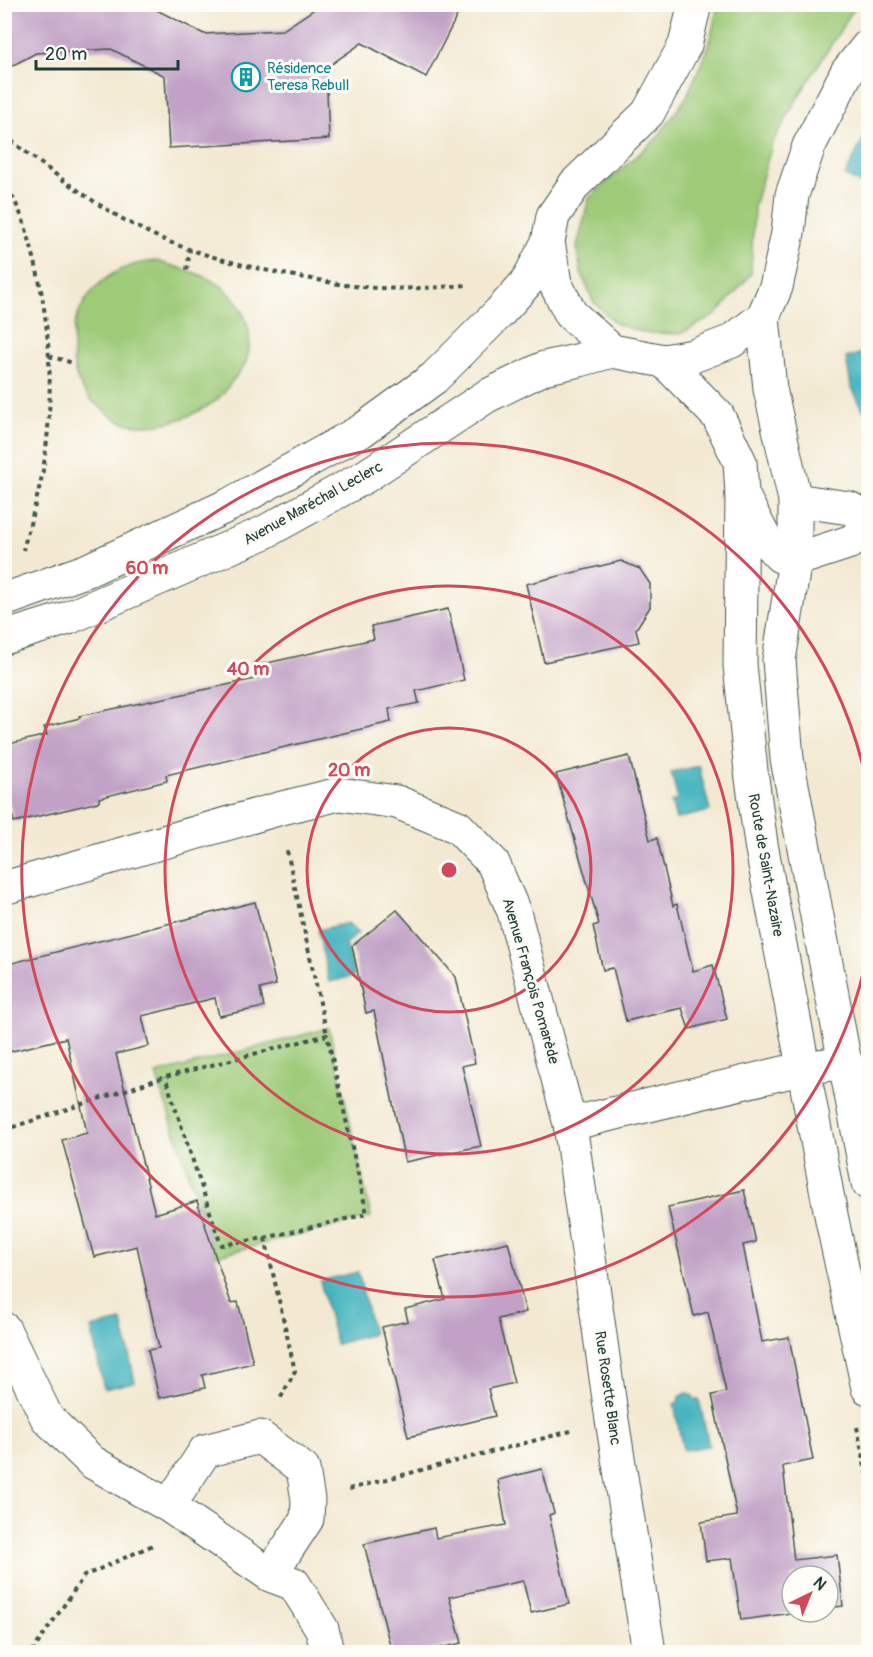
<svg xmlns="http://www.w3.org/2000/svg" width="873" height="1657" viewBox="0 0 873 1657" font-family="Pangolin,sans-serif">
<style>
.green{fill:#9fcb79;stroke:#5f8456;stroke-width:1.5}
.water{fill:#46b5c0;stroke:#32797a;stroke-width:1.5}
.building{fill:#c1a2c6}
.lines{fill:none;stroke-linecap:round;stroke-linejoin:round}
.minor-casing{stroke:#3f574c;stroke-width:35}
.tertiary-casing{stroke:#3f574c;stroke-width:35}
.secondary-casing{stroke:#3f574c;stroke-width:35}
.path{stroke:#3f574c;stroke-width:4;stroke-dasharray:4.5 4.5;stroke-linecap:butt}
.minor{stroke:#fff;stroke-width:33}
.tertiary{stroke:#fff;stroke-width:33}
.secondary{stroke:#fff;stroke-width:33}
.ring{fill:none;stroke:#d1495b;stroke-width:3}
.labels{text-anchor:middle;stroke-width:6;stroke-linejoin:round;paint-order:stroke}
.culture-label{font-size:15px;fill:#0d838f;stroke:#fdfcf7;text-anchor:start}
.street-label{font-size:15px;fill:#1f3d34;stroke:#fdfcf7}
.centre{fill:#d1495b;stroke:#fdfcf7;stroke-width:3}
.ring-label{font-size:18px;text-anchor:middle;font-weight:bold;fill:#d1495b;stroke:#fdfcf7;stroke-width:6;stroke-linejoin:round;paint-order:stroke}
</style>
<rect width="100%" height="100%" fill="#fdfcf7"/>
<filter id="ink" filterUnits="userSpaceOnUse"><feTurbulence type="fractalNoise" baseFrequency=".0167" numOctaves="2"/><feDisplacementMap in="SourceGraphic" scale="12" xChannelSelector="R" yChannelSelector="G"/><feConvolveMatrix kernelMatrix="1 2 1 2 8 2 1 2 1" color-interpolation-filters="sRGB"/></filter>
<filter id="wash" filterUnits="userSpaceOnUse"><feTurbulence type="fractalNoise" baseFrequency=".008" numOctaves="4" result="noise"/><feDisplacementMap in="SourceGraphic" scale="24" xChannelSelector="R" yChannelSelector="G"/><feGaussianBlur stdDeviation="1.35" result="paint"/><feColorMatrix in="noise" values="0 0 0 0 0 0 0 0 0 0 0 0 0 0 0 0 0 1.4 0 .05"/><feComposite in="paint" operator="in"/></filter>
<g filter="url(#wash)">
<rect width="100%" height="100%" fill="#f3e9d2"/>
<!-- green -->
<path class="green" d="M 718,5 L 859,5 L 851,13 L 800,94 L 772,144 L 754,207 L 751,274 L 716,315 L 680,334 L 646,333 L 616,324 L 593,301 L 581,273 L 577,247 L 589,198 L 657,138 L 686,98 L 709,45 Z
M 156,261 C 179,268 208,274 227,291 C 246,308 255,337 246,362 C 243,368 237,375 233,380 C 227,388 220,399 211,404 C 186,420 150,432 120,421 C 114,419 107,413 101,408 C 91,401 84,393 78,381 C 73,369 73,358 73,345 C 74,338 73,330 75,323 C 87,285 117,264 156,261 Z
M 329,1028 L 371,1217 L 215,1256 L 156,1074 Z"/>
<!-- water -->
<path class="water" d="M 868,132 L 868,182 L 865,186 L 845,176 L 866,133 Z
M 866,352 L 868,357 L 868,412 L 865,413 L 851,386 L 846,358 Z
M 699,766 L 710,811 L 676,819 L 671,802 L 678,800 L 671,772 Z
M 348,923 L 358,933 L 346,944 L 354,976 L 329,982 L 318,930 Z
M 358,1272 L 373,1334 L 336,1344 L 320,1281 Z
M 122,1321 L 135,1382 L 104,1389 L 91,1328 Z
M 686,1393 L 693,1396 L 695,1400 L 699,1399 L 709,1446 L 683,1450 L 674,1404 L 678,1403 L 679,1397 Z"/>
<g id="blocks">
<!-- building -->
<path class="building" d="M 4,4 L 145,4 L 204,34 L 283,30 L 322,4 L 463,4 L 426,77 L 362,43 L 326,68 L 329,139 L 169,148 L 165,76 L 111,49 L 36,53 L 4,70 Z
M 621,561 L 640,569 L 650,584 L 650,607 L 636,629 L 639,642 L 544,662 L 526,584 Z
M 448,609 L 464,680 L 416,691 L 419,703 L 389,709 L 391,722 L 166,775 L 167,781 L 99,798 L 99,802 L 14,822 L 4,782 L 4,745 L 47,735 L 44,727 L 80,718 L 79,716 L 260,678 L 258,665 L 374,639 L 371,626 Z
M 629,756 L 650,840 L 657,838 L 673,906 L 677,904 L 693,971 L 713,965 L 727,1019 L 689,1029 L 682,1008 L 626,1021 L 613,968 L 603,970 L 593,926 L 599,924 L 556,774 Z
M 255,902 L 276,985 L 260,989 L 264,1007 L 219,1016 L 215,998 L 142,1016 L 149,1046 L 116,1054 L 155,1214 L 197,1201 L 231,1303 L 238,1302 L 253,1363 L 202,1375 L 205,1388 L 159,1398 L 148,1350 L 159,1348 L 137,1246 L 94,1257 L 62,1140 L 87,1133 L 66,1038 L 4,1053 L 4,965 Z
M 397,910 L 456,977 L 475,1063 L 462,1066 L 481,1146 L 405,1162 L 374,1011 L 366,1013 L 352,946 Z
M 744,1190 L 756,1242 L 743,1245 L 762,1342 L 789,1337 L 813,1460 L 783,1466 L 794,1560 L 837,1555 L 843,1606 L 828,1608 L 828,1576 L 792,1576 L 792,1612 L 800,1612 L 741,1620 L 732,1558 L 706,1561 L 701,1522 L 737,1516 L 712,1395 L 726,1392 L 708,1312 L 694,1316 L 668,1207 Z
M 508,1242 L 526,1312 L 498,1319 L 514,1383 L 488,1389 L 495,1416 L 408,1437 L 382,1327 L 408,1321 L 405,1309 L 445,1299 L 435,1260 Z
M 542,1469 L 554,1513 L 549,1515 L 569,1604 L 531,1613 L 523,1581 L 449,1597 L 462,1643 L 418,1653 L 392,1653 L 364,1544 L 434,1528 L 436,1538 L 506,1525 L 498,1480 Z"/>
</g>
</g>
<g filter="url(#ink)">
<use href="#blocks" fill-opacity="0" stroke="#3f574c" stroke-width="1.5"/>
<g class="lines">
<!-- minor casing -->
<g class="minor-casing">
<path id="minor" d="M 742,494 L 766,541 L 780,556 L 795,560 L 850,542 L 868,532
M 795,500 L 849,508 L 868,518
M 4,888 L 278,809 L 339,794 L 397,802 L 458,827 L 493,863 L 514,912 L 570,1124 L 612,1420 L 649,1652
M 570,1124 L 804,1068 L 846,1062
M 4,1329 L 47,1418 L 92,1462 L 169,1506 L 270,1575 L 294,1584 L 322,1629 L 327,1652
M 169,1506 L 205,1451 L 260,1437 L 303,1469 L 308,1500 L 307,1519 L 270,1575"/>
</g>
<!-- tertiary casing -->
<g class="tertiary-casing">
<path id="tertiary" d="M 763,317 L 770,389 L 795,500 L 795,560 L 779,660 L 787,759 L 868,1183
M 664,361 L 718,416 L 740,462 L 742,494 L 740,665 L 751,771 L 761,844 L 832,1220 L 868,1388"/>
</g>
<!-- secondary casing -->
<g class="secondary-casing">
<path id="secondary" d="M 695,4 L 685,45 L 648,113 L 575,184 L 553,216 L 548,242 L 555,283 L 571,314 L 612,351 L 664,361 L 693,356 L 732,341 L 763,317 L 776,287 L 788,233 L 792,195 L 809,146 L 847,72 L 868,46
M 4,600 L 88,570 L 229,505 L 361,431 L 434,378 L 500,312 L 527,282 L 548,242
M 4,638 L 68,618 L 263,533 L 366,476 L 487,396 L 544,368 L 580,360 L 612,351"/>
</g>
<!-- path -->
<path class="path" d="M 4,135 C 54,174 113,220 172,243 C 219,261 269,272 318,280 C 332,283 348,286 363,287 C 397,290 432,288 467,285
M 4,179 C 12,196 21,212 26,229 C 50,306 56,390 43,470 C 38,497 30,523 23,550
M 187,270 L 190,249
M 49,356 L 73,363
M 287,851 L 327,1035
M 4,1130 L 165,1077 L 327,1035 L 367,1214 L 265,1238 L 221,1245 L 165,1077
M 265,1238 L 295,1371 L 279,1401
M 857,1427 L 868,1482
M 349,1489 L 571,1431
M 32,1652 L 84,1576 L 153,1545"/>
<!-- minor -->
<use href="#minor" class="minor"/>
<!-- tertiary -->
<use href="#tertiary" class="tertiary"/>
<!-- secondary -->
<use href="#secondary" class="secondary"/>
</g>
</g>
<!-- distance rings -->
<g class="ring">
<circle cx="449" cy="870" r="142"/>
<circle cx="449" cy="870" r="284"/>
<path d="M868 951A427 427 0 1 1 868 789"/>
</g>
<!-- icons -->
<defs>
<g id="building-ring" transform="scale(1.5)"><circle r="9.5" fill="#fdfcf7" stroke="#0f9aa8" stroke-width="1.5"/><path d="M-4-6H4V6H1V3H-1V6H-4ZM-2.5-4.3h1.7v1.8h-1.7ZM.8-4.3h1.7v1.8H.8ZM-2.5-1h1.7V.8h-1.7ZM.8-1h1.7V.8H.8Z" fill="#0f9aa8"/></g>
</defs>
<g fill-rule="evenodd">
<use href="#building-ring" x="246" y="77"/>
</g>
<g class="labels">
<!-- culture labels -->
<g class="culture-label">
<text x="267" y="73">Résidence<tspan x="267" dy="17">Teresa Rebull</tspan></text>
</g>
<!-- street labels -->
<g class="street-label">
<text transform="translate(313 503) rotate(-29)" y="5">Avenue Maréchal Leclerc</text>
<text transform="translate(766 865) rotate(80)" y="5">Route de Saint-Nazaire</text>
<text transform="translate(531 981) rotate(74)" y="5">Avenue François Pomarède</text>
<text transform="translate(608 1388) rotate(82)" y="5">Rue Rosette Blanc</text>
</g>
</g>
<circle cx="449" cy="870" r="9" class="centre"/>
<g class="ring-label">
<text x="147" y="574">60 m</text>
<text x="248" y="675">40 m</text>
<text x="349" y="776">20 m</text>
</g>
<!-- margin -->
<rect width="873" height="1657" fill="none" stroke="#fdfcf7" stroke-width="24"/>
<!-- north arrow -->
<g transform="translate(810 1594) rotate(43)"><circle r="28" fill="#fdfcf7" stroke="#a4b0a9" stroke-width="1.5"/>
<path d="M0-4.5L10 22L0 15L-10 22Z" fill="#d1495b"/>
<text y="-9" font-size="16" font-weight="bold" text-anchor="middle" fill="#1f3d34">N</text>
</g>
<!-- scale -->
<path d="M36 60v9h142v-9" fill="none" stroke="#1f3d34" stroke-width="3"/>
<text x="45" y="60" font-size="18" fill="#1f3d34" stroke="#fdfcf7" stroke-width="4.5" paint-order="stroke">20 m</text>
</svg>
